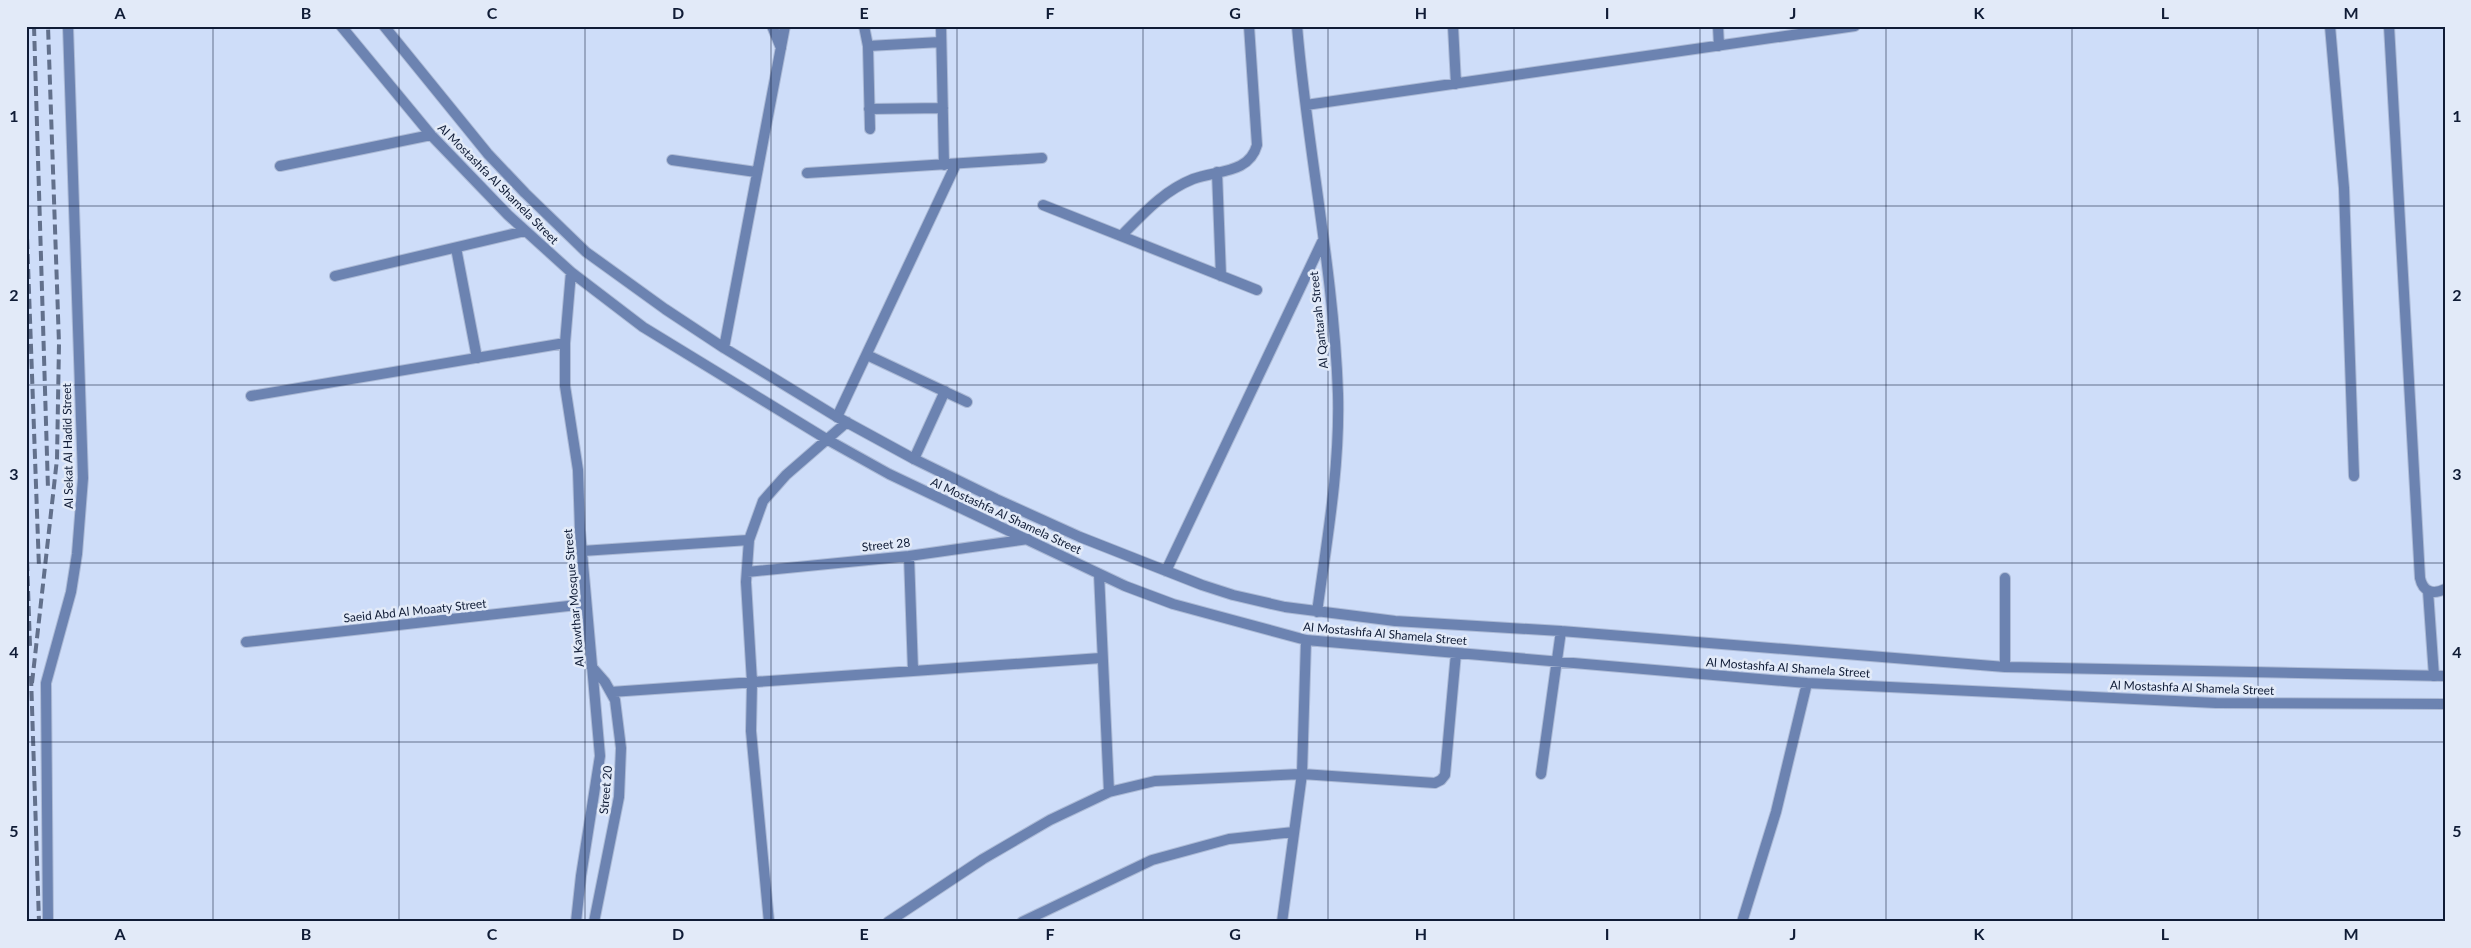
<svg xmlns="http://www.w3.org/2000/svg" width="2471" height="948" viewBox="0 0 2471 948" font-family="Lato,sans-serif">
<style>
.lines{fill:none;stroke-linecap:round;stroke-linejoin:round}
.service-casing{stroke:#acbad6;stroke-width:12}
.minor-casing{stroke:#acbad6;stroke-width:12}
.service{stroke:#6c83b1;stroke-width:10}
.minor{stroke:#6c83b1;stroke-width:10}
.rail{stroke:#62708b;stroke-width:4;stroke-dasharray:10 5;stroke-linecap:butt}
.grid{fill:none;stroke:#101c36;stroke-width:1;stroke-opacity:0.55}
.labels{text-anchor:middle;stroke-width:5;stroke-linejoin:round;paint-order:stroke}
.street-label{font-size:12px;fill:#101c36;stroke:#e2eaf8}
.neatline{fill:none;stroke:#101c36;stroke-width:2}
.grid-label{font-size:16px;text-anchor:middle;font-weight:bold;fill:#101c36}
</style>
<rect width="100%" height="100%" fill="#ceddf9"/>
<g class="lines">
<!-- service casing -->
<g class="service-casing">
<path id="service" d="M 864,26 L 868,46 L 870,129
M 941,26 L 944,165
M 2389,26 L 2420,578 C 2423,592 2433,595 2445,589
M 868,46 L 941,42
M 869,109 L 943,108
M 1217,172 L 1221,276
M 807,173 L 1042,158
M 1043,205 L 1257,290
M 1121,236 C 1143,214 1163,191 1193,179 C 1217,170 1249,174 1257,145 L 1249,26
M 456,248 L 477,358
M 867,355 L 967,402
M 837,417 L 956,164
M 914,459 L 945,391
M 2428,591 L 2434,676"/>
</g>
<!-- minor casing -->
<g class="minor-casing">
<path id="minor" d="M 341,26 L 431,135 L 508,215 L 571,272 L 643,327 L 828,440 L 889,474 L 1125,586 L 1173,604 L 1306,640 L 1807,683 L 2216,703 L 2445,704
M 384,26 L 488,154 L 525,193 L 586,252 L 665,309 L 724,348 L 837,417 L 914,459 L 996,499 L 1080,537 L 1202,585 L 1233,595 L 1285,607 L 1395,621 L 1561,631 L 2005,667 L 2445,676
M 772,26 L 781,48
M 1297,26 C 1307,148 1334,272 1338,394 C 1340,467 1327,540 1317,612
M 1453,26 L 1456,84
M 1718,26 L 1719,46
M 2330,26 L 2344,188 L 2354,476
M 1306,105 L 1855,26
M 672,160 L 756,172
M 280,166 L 431,135
M 571,272 L 565,343 L 565,386 L 578,470 L 580,530 L 600,756 L 581,876 L 576,922
M 335,276 L 525,231
M 724,348 L 785,26
M 251,396 L 565,343
M 582,551 L 749,540
M 909,556 L 913,671
M 1166,571 L 1322,242
M 747,572 L 909,556 L 1028,539
M 1099,574 L 1109,792
M 2005,578 L 2005,667
M 246,642 L 586,604
M 591,666 L 605,682 L 615,700 L 621,748 L 619,797 L 594,922
M 611,692 L 1101,658
M 1541,774 L 1561,631
M 48,922 L 46,683 L 71,592 L 77,554 L 83,478 L 68,26
M 769,922 L 751,731 L 752,682 L 746,582 L 749,540 L 763,501 L 786,475 L 847,422
M 888,922 L 983,859 L 1050,820 L 1109,792 L 1155,781 L 1302,774 L 1435,783 L 1441,780 L 1445,775 L 1456,653
M 1022,922 L 1152,860 L 1229,839 L 1294,832
M 1282,922 L 1302,774 L 1306,640
M 1742,922 L 1776,812 L 1807,683"/>
</g>
<!-- service -->
<use href="#service" class="service"/>
<!-- minor -->
<use href="#minor" class="minor"/>
<!-- rail -->
<path class="rail" d="M 34,26 L 48,489
M 26,209 L 39,568
M 26,531 L 30,646
M 31,676 L 39,922
M 32,683 L 57,459 L 59,344 L 48,26"/>
</g>
<!-- grid -->
<path class="grid" d="M 213,26 L 213,922M 399,26 L 399,922M 585,26 L 585,922M 771,26 L 771,922M 957,26 L 957,922M 1143,26 L 1143,922M 1328,26 L 1328,922M 1514,26 L 1514,922M 1700,26 L 1700,922M 1886,26 L 1886,922M 2072,26 L 2072,922M 2258,26 L 2258,922M 26,206 L 2445,206M 26,385 L 2445,385M 26,563 L 2445,563M 26,742 L 2445,742"/>
<g class="labels">
<!-- street labels -->
<g class="street-label">
<text transform="translate(498 184) rotate(45)" y="4">Al Mostashfa Al Shamela Street</text>
<text transform="translate(1319 320) rotate(-96)" y="4">Al Qantarah Street</text>
<text transform="translate(68 446) rotate(-91)" y="4">Al Sekat Al Hadid Street</text>
<text transform="translate(1006 516) rotate(25)" y="4">Al Mostashfa Al Shamela Street</text>
<text transform="translate(886 545) rotate(-6)" y="4">Street 28</text>
<text transform="translate(574 598) rotate(-95)" y="4">Al Kawthar Mosque Street</text>
<text transform="translate(415 611) rotate(-6)" y="4">Saeid Abd Al Moaaty Street</text>
<text transform="translate(1385 634) rotate(5)" y="4">Al Mostashfa Al Shamela Street</text>
<text transform="translate(1788 668) rotate(4)" y="4">Al Mostashfa Al Shamela Street</text>
<text transform="translate(2192 688) rotate(2)" y="4">Al Mostashfa Al Shamela Street</text>
<text transform="translate(606 790) rotate(-85)" y="4">Street 20</text>
</g>
</g>
<!-- border -->
<rect width="2471" height="948" fill="none" stroke="#e2eaf8" stroke-width="55"/>
<rect x="28" y="28" width="2416" height="892" class="neatline"/>
<g class="grid-label">
<text x="120" y="19">A</text>
<text x="306" y="19">B</text>
<text x="492" y="19">C</text>
<text x="678" y="19">D</text>
<text x="864" y="19">E</text>
<text x="1050" y="19">F</text>
<text x="1235" y="19">G</text>
<text x="1421" y="19">H</text>
<text x="1607" y="19">I</text>
<text x="1793" y="19">J</text>
<text x="1979" y="19">K</text>
<text x="2165" y="19">L</text>
<text x="2351" y="19">M</text>
<text x="14" y="122">1</text>
<text x="2457" y="122">1</text>
<text x="14" y="301">2</text>
<text x="2457" y="301">2</text>
<text x="14" y="480">3</text>
<text x="2457" y="480">3</text>
<text x="14" y="658">4</text>
<text x="2457" y="658">4</text>
<text x="14" y="837">5</text>
<text x="2457" y="837">5</text>
<text x="120" y="940">A</text>
<text x="306" y="940">B</text>
<text x="492" y="940">C</text>
<text x="678" y="940">D</text>
<text x="864" y="940">E</text>
<text x="1050" y="940">F</text>
<text x="1235" y="940">G</text>
<text x="1421" y="940">H</text>
<text x="1607" y="940">I</text>
<text x="1793" y="940">J</text>
<text x="1979" y="940">K</text>
<text x="2165" y="940">L</text>
<text x="2351" y="940">M</text>
</g>
</svg>
